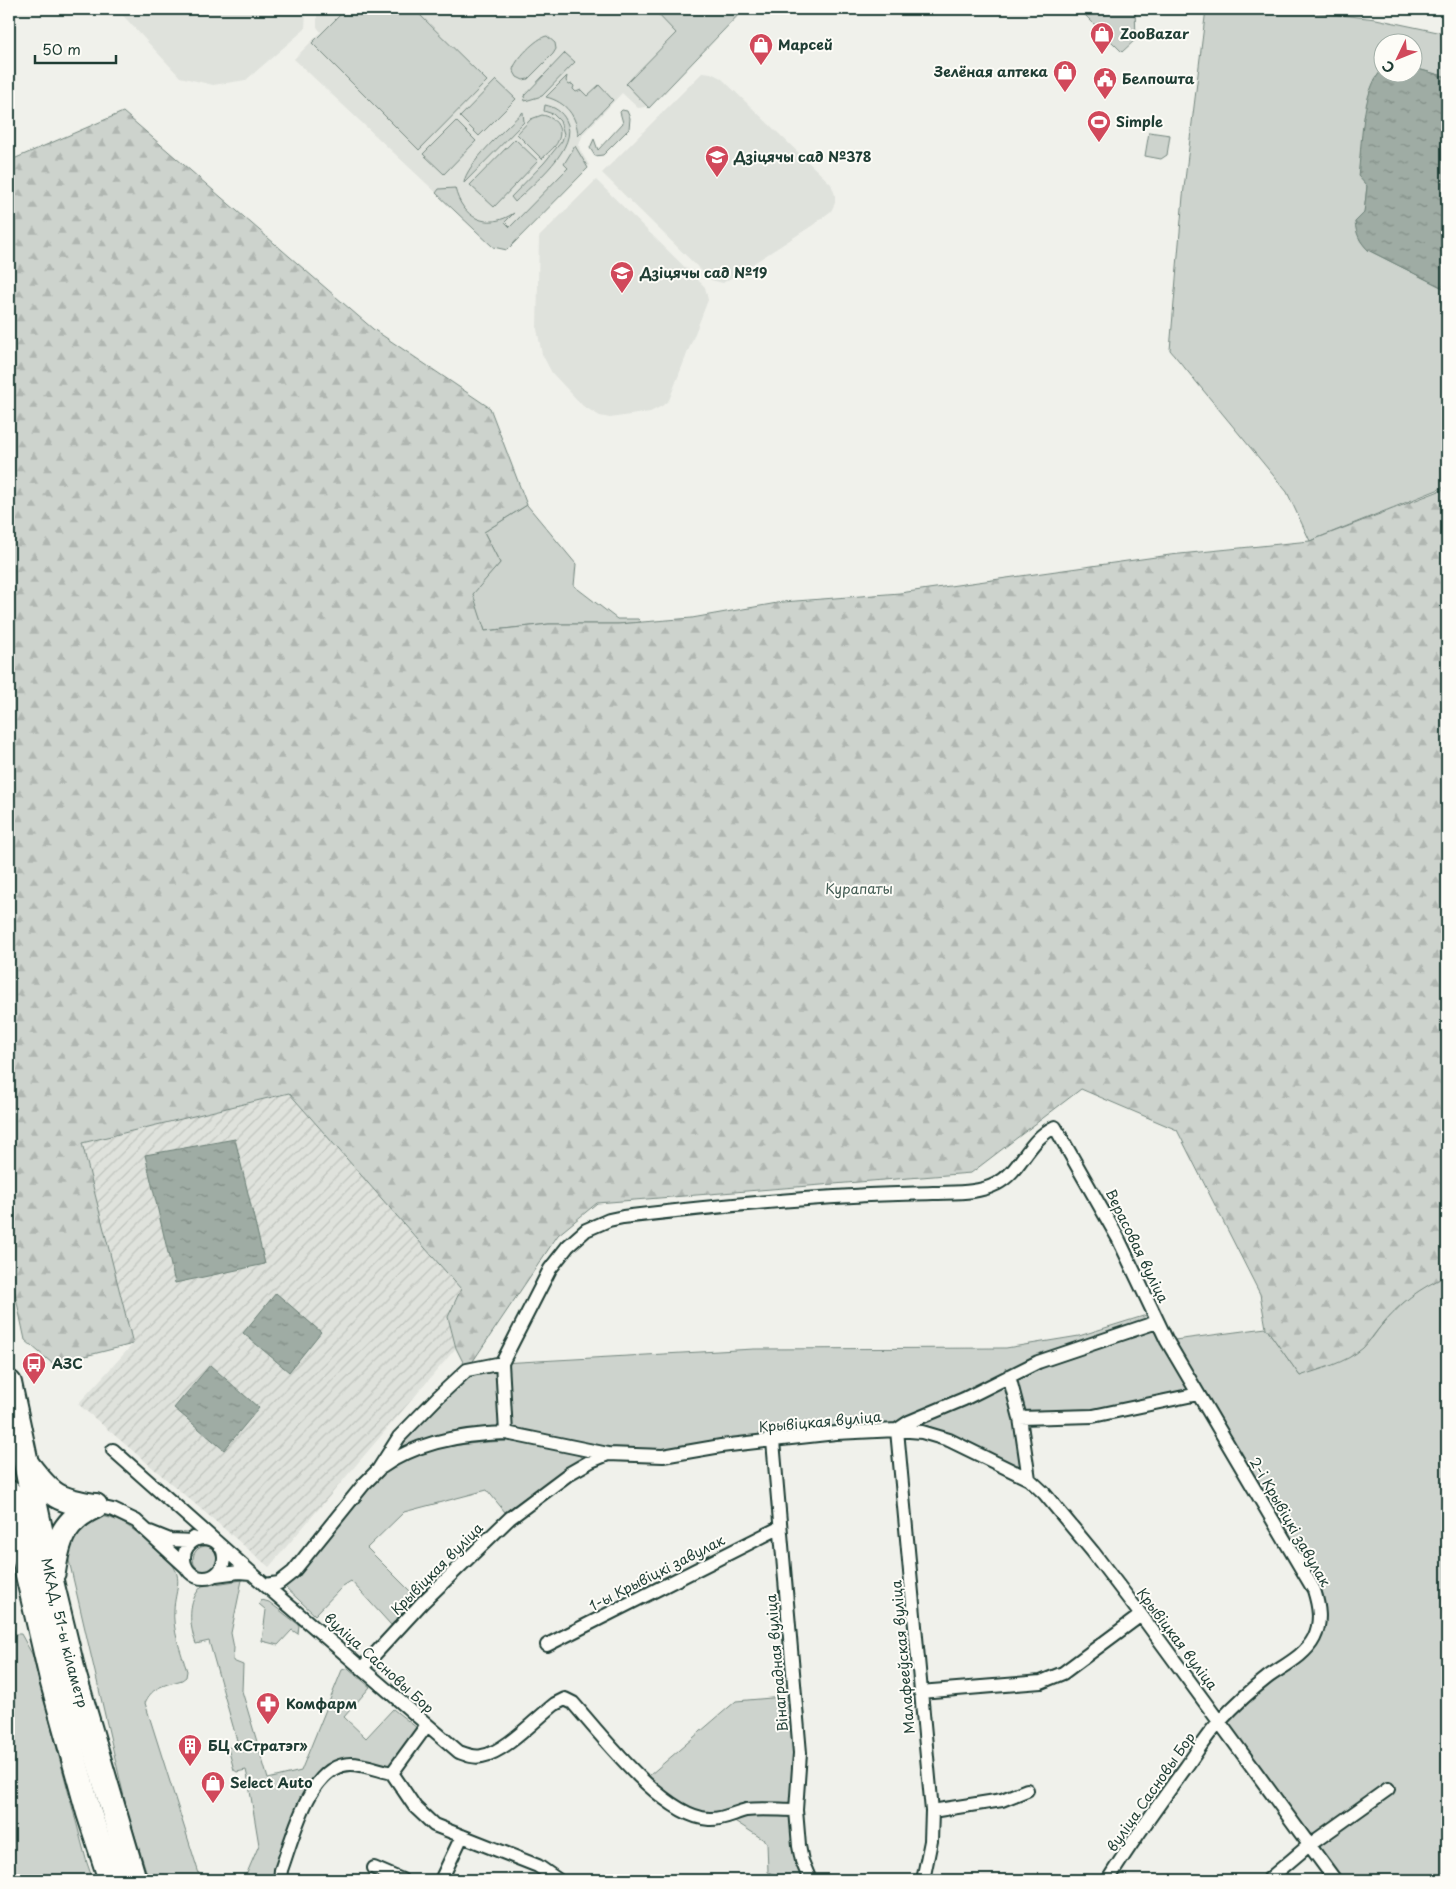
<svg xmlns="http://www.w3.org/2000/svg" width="1456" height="1889" viewBox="0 0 1456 1889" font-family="'Playpen Sans',sans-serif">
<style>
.built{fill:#dfe2dc}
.industrial{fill:url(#industrial-furrows)}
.green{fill:#cdd3cd;stroke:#768880}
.forest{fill:url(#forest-firs);stroke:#768880}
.water{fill:url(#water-ripples);stroke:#6c8077}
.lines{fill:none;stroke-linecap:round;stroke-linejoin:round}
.street-casing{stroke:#1f3d34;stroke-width:16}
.highway-casing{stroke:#1f3d34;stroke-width:28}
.street{stroke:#fdfcf7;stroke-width:12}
.highway{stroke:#fdfcf7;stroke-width:24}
.labels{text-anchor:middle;stroke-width:4;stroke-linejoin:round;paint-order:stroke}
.poi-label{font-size:14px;font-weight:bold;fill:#1f3d34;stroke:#fdfcf7;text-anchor:start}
.park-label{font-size:14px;fill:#425b53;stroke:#fdfcf7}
.street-label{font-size:14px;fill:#1f3d34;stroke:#fdfcf7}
</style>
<defs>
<pattern id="industrial-furrows" width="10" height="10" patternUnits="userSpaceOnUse" patternTransform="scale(1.25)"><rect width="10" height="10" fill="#dfe2dc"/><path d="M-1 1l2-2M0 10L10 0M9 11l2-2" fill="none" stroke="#bfc3bd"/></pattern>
<pattern id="forest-firs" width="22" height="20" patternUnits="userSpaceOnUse" patternTransform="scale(1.25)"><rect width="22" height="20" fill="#cdd3cd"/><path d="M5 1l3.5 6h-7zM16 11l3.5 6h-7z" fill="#b0b6b1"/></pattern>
<pattern id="water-ripples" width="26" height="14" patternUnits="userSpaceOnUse" patternTransform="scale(1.25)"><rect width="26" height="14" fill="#9faca4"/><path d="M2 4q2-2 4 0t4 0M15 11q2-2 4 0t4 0" fill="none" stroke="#818d86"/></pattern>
</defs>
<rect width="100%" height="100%" fill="#f0f1eb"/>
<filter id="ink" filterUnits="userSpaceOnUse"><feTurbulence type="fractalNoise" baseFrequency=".02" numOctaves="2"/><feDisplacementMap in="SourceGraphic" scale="10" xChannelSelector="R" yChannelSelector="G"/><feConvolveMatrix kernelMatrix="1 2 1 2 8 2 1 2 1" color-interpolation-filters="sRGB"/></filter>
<g filter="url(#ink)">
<!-- built -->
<path class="built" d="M 117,9 L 306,9 L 305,29 L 246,80 L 213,85 L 180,77 Z
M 317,9 L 739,9 L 645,107 L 638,108 L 622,93 L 583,134 L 579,145 L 580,150 L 589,165 L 511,244 L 493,246 L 294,59 L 321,32 L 317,27 Z
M 703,72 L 711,73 L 721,78 L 831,184 L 835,195 L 835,203 L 831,211 L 813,225 L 723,283 L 711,280 L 602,173 Z
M 596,180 L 705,287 L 708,300 L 669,400 L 662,406 L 650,412 L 610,418 L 600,416 L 583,406 L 552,373 L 542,354 L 537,329 L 539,237 Z"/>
<!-- industrial -->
<path class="industrial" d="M 289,1093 L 461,1289 L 448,1317 L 456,1348 L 269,1567 L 78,1404 L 133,1344 L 82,1143 Z"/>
<!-- green -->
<path class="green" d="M 346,9 L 414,9 L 487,81 L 419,150 L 312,43 Z
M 653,9 L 744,9 L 649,108 L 626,84 L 676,33 Z
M 1079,9 L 1135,9 L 1136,39 L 1122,52 Z
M 1206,9 L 1288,9 L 1376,19 L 1447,34 L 1447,77 L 1414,68 L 1414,42 L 1384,42 L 1383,69 L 1375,79 L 1370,93 L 1366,112 L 1359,176 L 1367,186 L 1364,213 L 1355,222 L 1360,240 L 1368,250 L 1447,290 L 1447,486 L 1310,541 L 1287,492 L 1170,350 L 1183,196 Z
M 547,36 L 555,43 L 556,49 L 553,54 L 528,79 L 523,80 L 517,77 L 513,70 C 514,61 537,37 547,36 Z
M 565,53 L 575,62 L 542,96 L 525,101 L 524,96 Z
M 567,76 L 566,81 L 569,85 L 572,84 L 574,86 L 573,89 L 576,92 L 581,90 L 587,96 L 599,85 L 613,100 L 578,136 C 577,116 566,102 546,97 Z
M 496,80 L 516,99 L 479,136 L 460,117 Z
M 545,105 C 555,107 562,112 566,120 C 581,147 532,184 515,202 L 511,197 L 544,163 L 562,141 L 564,134 L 560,121 L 553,114 L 544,111 Z
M 622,110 L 627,111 L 630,118 L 629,129 L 603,155 L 595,156 L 590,148 L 594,139 L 598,150 L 623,123 L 620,112 Z
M 523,112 L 524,122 L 464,183 C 465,165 509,125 523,112 Z
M 542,115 C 555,117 564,128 558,141 C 555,148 547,153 542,159 L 517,134 L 531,119 Z
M 456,121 L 476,141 L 444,174 L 423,154 Z
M 1149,132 L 1170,135 L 1167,155 L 1161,159 L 1145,156 Z
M 515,139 L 538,161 L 494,207 L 470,185 Z
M 575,146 L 588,168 L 507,250 L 493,247 L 436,193 L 439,189 L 455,188 C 462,218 487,231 514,213 L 505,222 L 510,227 L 568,168 L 564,164 Z
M 527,505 L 576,564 L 574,586 L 617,619 L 638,619 L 641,622 L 618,624 L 549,624 L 485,631 L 472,594 L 500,563 L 484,532 Z
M 1447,1276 L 1447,1880 L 1335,1880 L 1219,1721 L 1307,1648 L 1319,1608 L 1198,1394 L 1093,1416 L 1021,1418 L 1029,1479 L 949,1440 L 897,1430 L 663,1456 L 507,1433 L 397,1456 L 391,1448 L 467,1370 L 502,1363 L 754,1349 L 1006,1348 L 1079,1336 L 1153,1313 L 1167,1341 L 1266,1328 L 1300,1376 L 1372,1338 L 1380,1327 L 1407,1299 L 1430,1283 Z
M 509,1441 L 573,1452 L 581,1457 L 580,1461 L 545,1483 L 505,1512 L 487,1490 L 404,1512 L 367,1548 L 417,1598 L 391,1625 L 351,1581 L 343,1586 L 315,1615 L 285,1587 C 330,1546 355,1483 411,1455 C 418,1452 426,1451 433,1450 C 459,1444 483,1442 509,1441 Z
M 94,1516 C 126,1515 149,1544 172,1564 C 183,1579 175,1592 174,1609 C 172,1630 181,1652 187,1671 L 186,1677 L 182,1680 C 166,1685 152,1686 145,1703 L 201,1880 L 149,1880 L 128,1814 L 67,1552 L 68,1543 Z
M193 1559a13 13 0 1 1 26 0a13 13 0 1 1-26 0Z
M 242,1580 L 231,1633 L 234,1648 L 233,1661 L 243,1665 L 242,1691 L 268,1779 L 301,1771 L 342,1670 L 348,1668 L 370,1687 L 344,1717 L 366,1738 L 393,1709 L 417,1728 L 390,1770 C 354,1760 329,1750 307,1790 L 276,1880 L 244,1880 L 259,1845 L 248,1779 L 246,1770 L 237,1772 L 234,1770 L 228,1748 L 238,1744 L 209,1641 L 196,1644 C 189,1625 187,1601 202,1586 Z
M 262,1600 L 269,1602 L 299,1625 L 298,1634 L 292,1630 L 278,1645 L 262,1641 L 266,1610 L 259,1604 Z
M 9,1607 L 15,1634 L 21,1634 L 32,1654 L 87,1863 L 93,1880 L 17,1880 L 9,1859 Z
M 795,1696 L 796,1810 L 810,1880 L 786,1880 L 768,1872 L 767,1842 L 727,1816 L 709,1819 L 643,1781 L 736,1701 Z"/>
<!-- forest -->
<path class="forest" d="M 123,112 L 373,329 L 490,408 L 527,505 L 484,532 L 500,563 L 473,594 L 485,631 L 549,624 L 618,624 L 692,618 L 783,602 L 900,593 L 1170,555 L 1310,541 L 1447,488 L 1447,1276 C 1421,1287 1398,1304 1380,1327 C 1374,1334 1370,1341 1363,1348 C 1346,1363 1320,1369 1300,1376 L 1266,1328 L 1260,1294 L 1177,1130 L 1081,1089 L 971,1173 L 597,1203 L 558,1235 L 467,1370 L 456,1348 L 448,1317 L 461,1289 L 289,1093 L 82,1143 L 133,1344 L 53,1364 L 25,1340 L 9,1265 L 9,161 Z"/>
<!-- water -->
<path class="water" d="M 1414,68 L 1447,77 L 1447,290 L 1368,250 C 1360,242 1356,234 1355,222 L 1364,213 L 1367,186 L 1358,176 C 1362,147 1361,89 1383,69 L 1384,72 L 1414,72 Z
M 235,1139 L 265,1264 L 175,1283 L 145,1155 Z
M 276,1293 L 321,1332 L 289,1372 L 243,1333 Z
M 210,1365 L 259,1408 L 224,1450 L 174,1408 Z"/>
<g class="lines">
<!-- street casing -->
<g class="street-casing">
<path id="street" d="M 1009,1376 L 1020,1418 L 1029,1479
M 1020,1418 L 1093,1416 L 1198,1394
M 897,1430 L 932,1811 L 931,1841 L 923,1880
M 897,1430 L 909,1422 L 964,1399 L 1038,1362 L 1157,1322
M 506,1433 L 502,1363 L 550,1269 L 568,1246 L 586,1230 L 609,1220 L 623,1217 C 700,1208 776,1200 853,1196 C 880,1194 906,1194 933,1193 C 954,1192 977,1194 996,1184 C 1021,1172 1027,1140 1055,1127 L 1118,1238 L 1167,1341 L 1314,1590 C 1319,1606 1322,1622 1314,1638 C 1305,1656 1283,1666 1268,1677 C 1251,1690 1234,1706 1220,1721 C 1207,1734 1197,1752 1186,1767 C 1159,1804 1132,1841 1108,1880
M 773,1441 L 800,1753 L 796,1810 L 799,1846 L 802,1861 L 810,1880
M 113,1450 L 265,1585 L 459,1752 C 467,1755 474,1758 482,1756 C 504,1753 537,1718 555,1704 L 565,1699 L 573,1703 C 603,1737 664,1817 709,1819 C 722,1820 734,1813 746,1810 C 762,1808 780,1810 796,1810
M 382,1467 C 417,1442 464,1434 506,1433 L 608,1454
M 95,1506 L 113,1510 L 136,1521 L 185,1566
M 150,1532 L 170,1540 L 193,1541 L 193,1538
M184 1558a20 20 0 1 1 40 0a20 20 0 1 1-40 0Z
M 216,1575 L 239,1572 L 251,1573
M 265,1585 L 279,1583 L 293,1572 L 364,1484 L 378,1470 L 399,1437 L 438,1397 L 467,1370 L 502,1363
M 547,1645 L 779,1528
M 362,1668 L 422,1603 L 510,1518 L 570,1473 L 591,1461 L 608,1454 L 663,1456 L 721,1446 L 836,1433 L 897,1430 L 922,1432 L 949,1440 L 1029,1479 L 1044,1493 L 1093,1552 L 1141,1615 L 1335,1880
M 920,1692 L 1041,1682 L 1063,1673 L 1141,1615
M 392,1773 L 415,1807 L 434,1825 L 538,1866 L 558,1880
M 392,1773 L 427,1725
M 932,1811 L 1002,1800 L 1027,1790
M 374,1868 L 402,1880
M 280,1880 L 281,1870 C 293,1838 309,1764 351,1764 C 363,1764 379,1770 392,1773
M 441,1880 L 462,1836
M 1268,1880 L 1308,1846 L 1388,1789"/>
</g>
<!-- highway casing -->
<g class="highway-casing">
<g id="highway">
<path id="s1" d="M 9,1383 L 51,1581 L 74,1676 L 134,1880"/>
<path d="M 29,1467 C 52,1497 58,1500 95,1506"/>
<path d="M 9,1493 L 53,1683 L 89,1813 L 111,1880"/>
<path d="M 53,1572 C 58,1539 63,1521 95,1506"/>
</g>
</g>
<!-- street -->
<use href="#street" class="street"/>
<!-- highway -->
<use href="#highway" class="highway"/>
</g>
</g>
<!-- icons -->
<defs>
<g id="shop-pin" transform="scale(1.25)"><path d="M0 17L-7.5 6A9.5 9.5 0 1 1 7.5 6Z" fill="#d1495b" stroke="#fdfcf7"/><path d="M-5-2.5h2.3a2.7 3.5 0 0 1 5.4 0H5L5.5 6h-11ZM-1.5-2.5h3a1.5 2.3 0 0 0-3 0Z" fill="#fff"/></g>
<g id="civic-pin" transform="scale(1.25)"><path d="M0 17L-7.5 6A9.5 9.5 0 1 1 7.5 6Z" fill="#d1495b" stroke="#fdfcf7"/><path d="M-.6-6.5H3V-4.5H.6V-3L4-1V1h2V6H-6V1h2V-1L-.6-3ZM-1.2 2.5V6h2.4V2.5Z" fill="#fff"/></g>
<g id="stadium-pin" transform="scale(1.25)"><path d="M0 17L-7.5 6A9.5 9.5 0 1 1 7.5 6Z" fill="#d1495b" stroke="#fdfcf7"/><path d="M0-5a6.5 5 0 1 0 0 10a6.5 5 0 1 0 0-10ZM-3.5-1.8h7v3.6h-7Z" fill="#fff"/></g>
<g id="school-pin" transform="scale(1.25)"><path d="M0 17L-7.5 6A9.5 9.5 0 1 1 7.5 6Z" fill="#d1495b" stroke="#fdfcf7"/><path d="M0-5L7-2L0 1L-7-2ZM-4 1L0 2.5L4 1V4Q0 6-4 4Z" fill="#fff"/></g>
<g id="bus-pin" transform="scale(1.25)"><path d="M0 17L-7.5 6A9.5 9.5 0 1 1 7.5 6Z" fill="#d1495b" stroke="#fdfcf7"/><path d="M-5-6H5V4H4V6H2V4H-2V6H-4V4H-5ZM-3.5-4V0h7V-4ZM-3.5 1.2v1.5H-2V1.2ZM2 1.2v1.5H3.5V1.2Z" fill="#fff"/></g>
<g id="pharmacy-pin" transform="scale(1.25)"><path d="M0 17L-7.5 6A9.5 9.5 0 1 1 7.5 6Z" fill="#d1495b" stroke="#fdfcf7"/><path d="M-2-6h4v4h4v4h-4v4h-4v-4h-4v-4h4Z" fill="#fff"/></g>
<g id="building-pin" transform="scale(1.25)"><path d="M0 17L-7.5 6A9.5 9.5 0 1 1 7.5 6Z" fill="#d1495b" stroke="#fdfcf7"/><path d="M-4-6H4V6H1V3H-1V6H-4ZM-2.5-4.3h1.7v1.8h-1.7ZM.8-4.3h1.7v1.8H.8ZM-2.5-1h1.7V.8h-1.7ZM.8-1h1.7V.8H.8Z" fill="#fff"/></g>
</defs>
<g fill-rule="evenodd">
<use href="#shop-pin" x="1102" y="34"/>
<use href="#shop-pin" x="761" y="45"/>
<use href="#shop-pin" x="1065" y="72"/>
<use href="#civic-pin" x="1105" y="79"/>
<use href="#stadium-pin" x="1099" y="122"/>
<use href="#school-pin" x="717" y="157"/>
<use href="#school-pin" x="622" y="273"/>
<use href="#bus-pin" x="34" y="1364"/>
<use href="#pharmacy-pin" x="268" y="1704"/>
<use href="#building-pin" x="190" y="1746"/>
<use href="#shop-pin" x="213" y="1783"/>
</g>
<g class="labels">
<!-- poi labels -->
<g class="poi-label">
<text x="1120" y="39">ZooBazar</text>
<text x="778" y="50">Марсей</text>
<text x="1048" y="77" text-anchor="end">Зелёная аптека</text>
<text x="1122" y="84">Белпошта</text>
<text x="1116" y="127">Simple</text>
<text x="734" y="162">Дзіцячы сад №378</text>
<text x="640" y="278">Дзіцячы сад №19</text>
<text x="52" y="1369">АЗС</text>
<text x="286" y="1709">Комфарм</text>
<text x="208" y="1751">БЦ «Стратэг»</text>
<text x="230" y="1788">Select Auto</text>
</g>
<!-- park labels -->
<g class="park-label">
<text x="859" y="894">Курапаты</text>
</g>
<!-- street labels -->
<g class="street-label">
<text transform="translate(1137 1246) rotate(64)" y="5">Верасовая вуліца</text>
<text transform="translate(820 1422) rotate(-5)" y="5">Крывіцкая вуліца</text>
<text transform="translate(1290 1522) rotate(60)" y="5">2-і Крывіцкі завулак</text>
<text transform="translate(437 1569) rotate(-45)" y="5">Крывіцкая вуліца</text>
<text transform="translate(657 1573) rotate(-27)" y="5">1-ы Крывіцкі завулак</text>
<text dy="5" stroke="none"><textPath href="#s1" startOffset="256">МКАД, 51-ы кіламетр</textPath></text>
<text transform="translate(1177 1639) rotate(53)" y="5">Крывіцкая вуліца</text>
<text transform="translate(903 1657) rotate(-95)" y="5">Малафееўская вуліца</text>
<text transform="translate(379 1663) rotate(42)" y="5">вуліца Сасновы Бор</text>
<text transform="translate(777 1663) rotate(-95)" y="5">Вінаградная вуліца</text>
<text transform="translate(1151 1792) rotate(-55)" y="5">вуліца Сасновы Бор</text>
</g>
</g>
<!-- margin -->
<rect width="1456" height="1889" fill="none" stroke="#fdfcf7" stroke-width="30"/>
<rect x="15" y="15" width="1426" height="1859" fill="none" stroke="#1f3d34" stroke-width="2" filter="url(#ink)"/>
<!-- north arrow -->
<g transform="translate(1398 58) rotate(227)"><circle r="24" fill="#fdfcf7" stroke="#a4b0a9"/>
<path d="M0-4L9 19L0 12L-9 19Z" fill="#d1495b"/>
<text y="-8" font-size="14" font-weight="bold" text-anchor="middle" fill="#1f3d34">С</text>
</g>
<!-- scale -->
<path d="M35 55v8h81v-8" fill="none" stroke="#1f3d34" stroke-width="2.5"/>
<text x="42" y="55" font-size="15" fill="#1f3d34" stroke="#fdfcf7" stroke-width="4" paint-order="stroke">50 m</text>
</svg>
